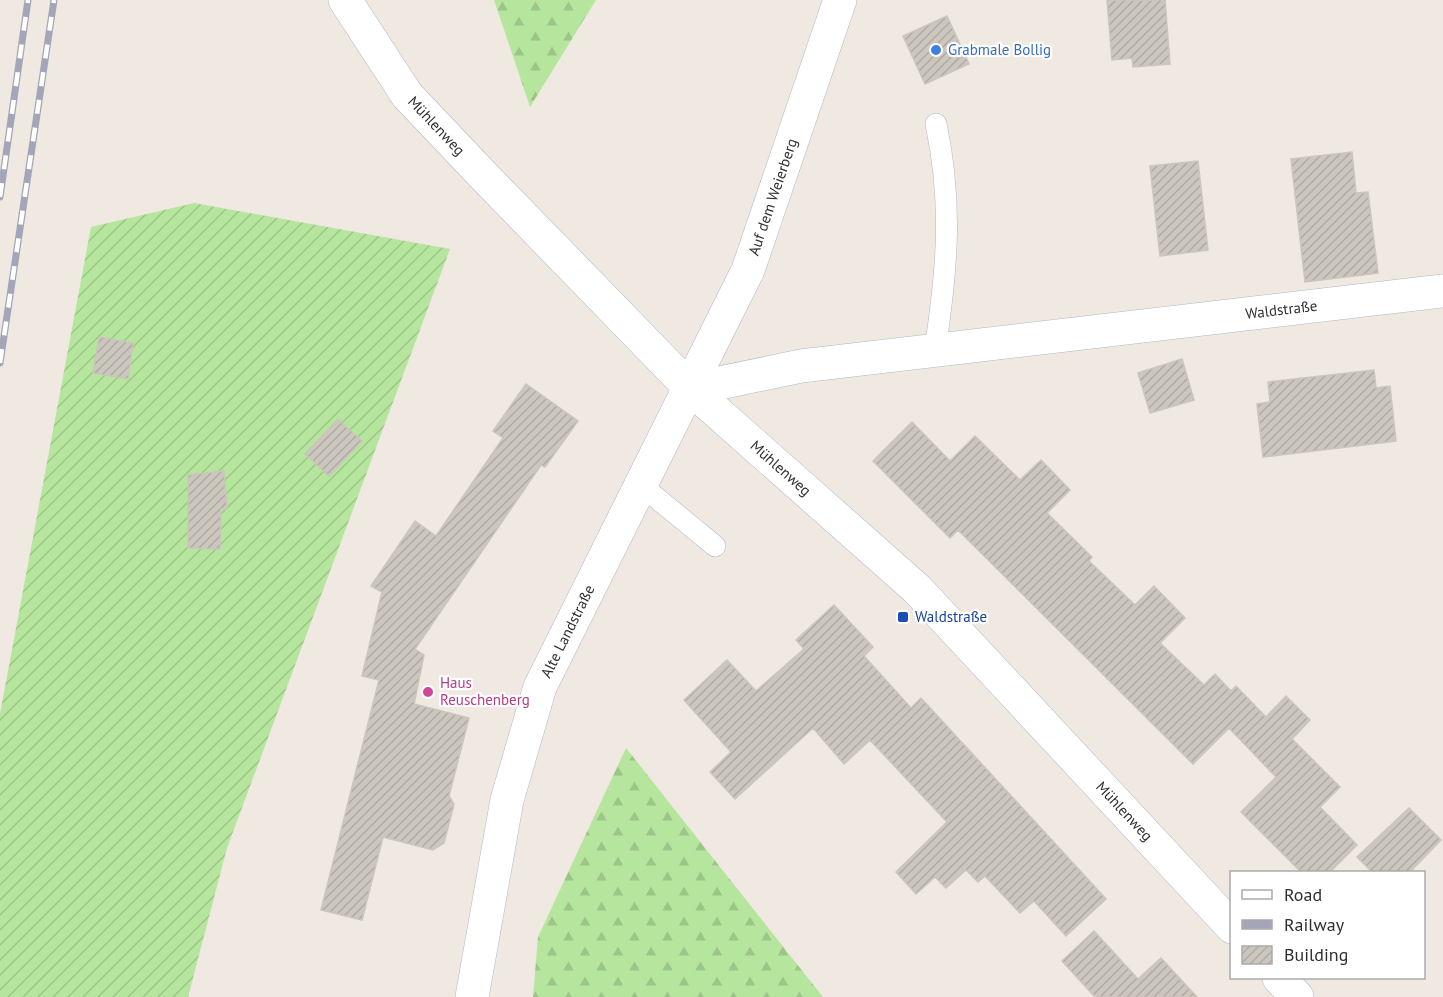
<svg xmlns="http://www.w3.org/2000/svg" width="1443" height="997" viewBox="0 0 1443 997" font-family="'PT Sans',sans-serif">
<style>
.forest{fill:url(#forest-firs)}
.garden{fill:url(#garden-furrows)}
.building{fill:url(#building-hatch);stroke:#cbc5ba;stroke-width:1.5}
.lines{fill:none;stroke-linecap:round;stroke-linejoin:round}
.service-casing{stroke:#b4b7c1;stroke-width:22}
.minor-casing{stroke:#b4b7c1;stroke-width:34}
.service{stroke:#fff;stroke-width:21}
.minor{stroke:#fff;stroke-width:33}
.rail-casing{stroke:#a3a6b8;stroke-width:7}
.rail{stroke:#fff;stroke-width:4.5;stroke-dasharray:14;stroke-linecap:butt}
.shop-dot{fill:#3f7fe0;stroke:#fff;stroke-width:2}
.transit-dot{fill:#1a4fb4;stroke:#fff;stroke-width:2}
.hotel-dot{fill:#d1479c;stroke:#fff;stroke-width:2}
.labels{text-anchor:middle;stroke-width:4.5;stroke-linejoin:round;paint-order:stroke}
.shop-label{font-size:15px;fill:#366cbe;stroke:#fff;text-anchor:start}
.street-label{font-size:15px;fill:#2e2e2e;stroke:#fff}
.transit-label{font-size:15px;fill:#164399;stroke:#fff;text-anchor:start}
.hotel-label{font-size:15px;fill:#b23c85;stroke:#fff;text-anchor:start}
</style>
<defs>
<pattern id="forest-firs" width="22" height="20" patternUnits="userSpaceOnUse" patternTransform="scale(1.5)"><rect width="22" height="20" fill="#b6e59e"/><path d="M5 1l3.5 6h-7zM16 11l3.5 6h-7z" fill="#9dc588"/></pattern>
<pattern id="garden-furrows" width="10" height="10" patternUnits="userSpaceOnUse" patternTransform="scale(1.5)"><rect width="10" height="10" fill="#b6e59e"/><path d="M-1 1l2-2M0 10L10 0M9 11l2-2" fill="none" stroke="#9dc588"/></pattern>
<pattern id="building-hatch" width="6" height="6" patternUnits="userSpaceOnUse" patternTransform="scale(1.5)"><rect width="6" height="6" fill="#cbc7bf"/><path d="M-1 1l2-2M0 6l6-6M5 7l2-2" fill="none" stroke="#afaba4"/></pattern>
</defs>
<rect width="100%" height="100%" fill="#efe9e1"/>
<!-- forest -->
<path class="forest" d="M 494,0 L 596,0 L 530,107 Z
M 626,748 L 823,997 L 533,997 L 538,937 Z"/>
<!-- garden -->
<path class="garden" d="M 194,203 L 450,249 L 227,848 L 188,997 L 0,997 L 0,714 L 91,227 Z"/>
<!-- building -->
<path class="building" d="M 1107,0 L 1165,0 L 1170,64 L 1133,67 L 1132,58 L 1112,60 Z
M 947,16 L 969,64 L 925,84 L 903,36 Z
M 1352,152 L 1356,193 L 1368,192 L 1378,273 L 1305,282 L 1291,159 Z
M 1198,161 L 1208,250 L 1160,256 L 1150,166 Z
M 99,337 L 133,343 L 128,379 L 93,373 Z
M 1182,359 L 1194,400 L 1150,413 L 1138,373 Z
M 1374,370 L 1376,388 L 1390,386 L 1396,441 L 1263,457 L 1257,404 L 1270,402 L 1268,382 Z
M 526,384 L 578,421 L 545,467 L 541,465 L 415,649 L 424,655 L 414,704 L 469,718 L 449,796 L 454,804 L 444,843 L 433,850 L 383,837 L 362,920 L 321,910 L 379,680 L 362,676 L 382,592 L 371,586 L 415,521 L 436,536 L 503,438 L 493,431 Z
M 338,419 L 362,441 L 329,476 L 305,454 Z
M 912,422 L 950,461 L 975,436 L 1020,480 L 1041,460 L 1070,490 L 1047,513 L 1092,557 L 1089,561 L 1135,605 L 1154,586 L 1185,618 L 1160,643 L 1204,685 L 1215,674 L 1231,691 L 1236,686 L 1266,717 L 1286,696 L 1310,720 L 1292,739 L 1340,787 L 1320,807 L 1357,845 L 1329,873 L 1302,873 L 1241,812 L 1276,777 L 1229,728 L 1193,764 L 958,530 L 950,538 L 873,461 Z
M 224,471 L 227,509 L 221,509 L 220,549 L 188,548 L 188,475 Z
M 834,605 L 873,647 L 864,656 L 911,708 L 921,698 L 1106,899 L 1066,936 L 1034,901 L 1020,913 L 985,876 L 978,882 L 966,870 L 946,888 L 935,877 L 916,894 L 896,872 L 947,822 L 870,740 L 844,764 L 813,728 L 735,799 L 710,772 L 731,752 L 684,700 L 727,660 L 756,691 L 804,649 L 796,640 Z
M 1409,808 L 1441,840 L 1409,873 L 1373,873 L 1357,857 Z
M 1094,931 L 1138,979 L 1161,958 L 1197,997 L 1095,997 L 1062,961 Z"/>
<g class="lines">
<!-- service casing -->
<g class="service-casing">
<path id="service" d="M 935,350 C 947,270 953,204 936,124
M 642,486 L 715,546"/>
</g>
<!-- minor casing -->
<g class="minor-casing">
<g id="minor">
<path id="s1" d="M 345,0 L 407,95 L 479,171 L 691,389 L 917,589 L 1232,927"/>
<path id="s2" d="M 691,389 L 801,366 L 1443,291"/>
<path d="M 1279,978 L 1297,997"/>
<path id="s3" d="M 472,997 L 507,800 L 540,687 L 748,270 L 840,0"/>
</g>
</g>
<!-- service -->
<use href="#service" class="service"/>
<!-- minor -->
<use href="#minor" class="minor"/>
<!-- rail casing -->
<g class="rail-casing">
<path id="rail" d="M 0,197 L 28,0
M 0,363 L 54,0"/>
</g>
<!-- rail -->
<use href="#rail" class="rail"/>
</g>
<!-- markers -->
<circle class="shop-dot" cx="936" cy="50" r="6"/>
<rect class="transit-dot" x="897" y="611" width="12" height="12" rx="3"/>
<circle class="hotel-dot" cx="428" cy="692" r="6"/>
<g class="labels">
<!-- shop labels -->
<g class="shop-label">
<text x="948" y="55">Grabmale Bollig</text>
</g>
<!-- street labels -->
<g class="street-label">
<text dy="5" stroke="none"><textPath href="#s1" startOffset="156">Mühlenweg</textPath></text>
<text dy="5" stroke="none"><textPath href="#s3" startOffset="861">Auf dem Weierberg</textPath></text>
<text dy="5" stroke="none"><textPath href="#s2" startOffset="596">Waldstraße</textPath></text>
<text dy="5" stroke="none"><textPath href="#s1" startOffset="642">Mühlenweg</textPath></text>
<text dy="5" stroke="none"><textPath href="#s3" startOffset="380">Alte Landstraße</textPath></text>
<text dy="5" stroke="none"><textPath href="#s1" startOffset="1128">Mühlenweg</textPath></text>
</g>
<!-- transit labels -->
<g class="transit-label">
<text x="915" y="622">Waldstraße</text>
</g>
<!-- hotel labels -->
<g class="hotel-label">
<text x="440" y="688">Haus<tspan x="440" dy="17">Reuschenberg</tspan></text>
</g>
</g>
<!-- legend -->
<rect x="1230" y="871" width="195" height="108" fill="#ffffff" stroke="#ababab" stroke-width="1.5"/>
<rect x="1242" y="890" width="30" height="9" fill="#ffffff" stroke="#ababab" stroke-width="1.5"/>
<text x="1284" y="901" font-size="18" fill="#2e2e2e">Road</text>
<rect x="1242" y="920" width="30" height="9" fill="#a3a6b8" stroke="#ababab" stroke-width="1.5"/>
<text x="1284" y="931" font-size="18" fill="#2e2e2e">Railway</text>
<rect x="1242" y="946" width="30" height="18" fill="url(#building-hatch)" stroke="#ababab" stroke-width="1.5"/>
<text x="1284" y="961" font-size="18" fill="#2e2e2e">Building</text>
</svg>
